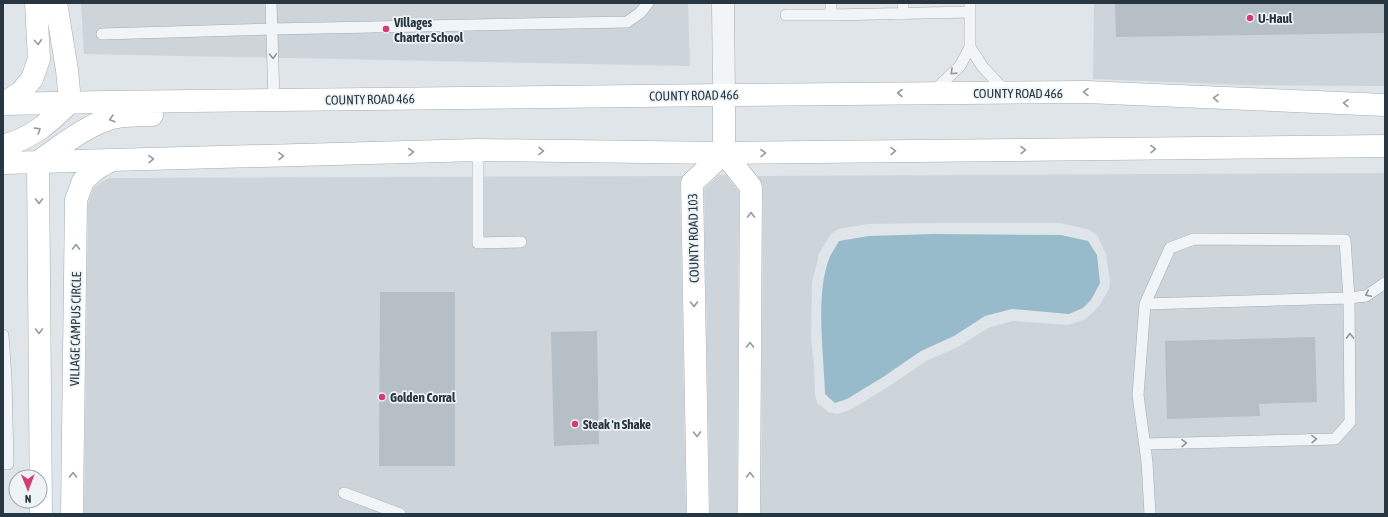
<svg xmlns="http://www.w3.org/2000/svg" width="1388" height="517" viewBox="0 0 1388 517" font-family="'Asap Condensed',sans-serif">
<style>
.built{fill:#cdd5db;fill-rule:evenodd}
.water{fill:#98bbcb}
.building{fill:#b6bfc6}
.lines{fill:none;stroke-linecap:round;stroke-linejoin:round}
.lane-casing{stroke:#a4adb3;stroke-width:12}
.street-casing{stroke:#a4adb3;stroke-width:23}
.secondary-casing{stroke:#a4adb3;stroke-width:23}
.lane{stroke:#f2f5f7;stroke-width:11}
.street{stroke:#f2f5f7;stroke-width:22}
.secondary{stroke:#fff;stroke-width:22}
.oneway{stroke:#939aa0}
.oneway2{stroke:#8c969c}
.poi-dot{fill:#d43d74;stroke:#eef3f6;stroke-width:1.5}
.labels{text-anchor:middle;stroke-width:3.5;stroke-linejoin:round;paint-order:stroke}
.poi-label{font-size:13px;font-weight:bold;fill:#273641;stroke:#eef3f6;text-anchor:start}
.street-label{font-size:13px;fill:#273641;stroke:#eef3f6}
</style>
<rect width="100%" height="100%" fill="#dfe5e9"/>
<!-- built -->
<path class="built" d="M 81,3 L 688,3 L 690,66 L 84,54 Z
M 1094,3 L 1385,3 L 1385,86 L 1244,85 L 1093,79 Z
M 1385,173 L 1385,514 L 761,514 L 763,187 L 758,176 ZM 934,223 L 1061,223 L 1090,230 L 1097,235 L 1106,254 L 1110,281 L 1109,289 L 1099,306 L 1086,319 L 1068,325 L 1013,321 L 988,328 L 958,347 L 926,361 L 888,387 L 850,410 L 837,414 L 828,412 L 820,404 L 818,405 L 815,395 L 814,364 L 811,338 L 812,282 L 818,259 L 818,255 L 831,234 L 838,229 L 868,224 Z
M 719,175 L 726,175 L 739,192 L 737,514 L 710,514 L 704,189 Z
M 683,176 L 680,183 L 686,514 L 84,514 L 88,203 L 93,189 L 103,181 L 109,178 Z"/>
<!-- water -->
<path class="water" d="M 934,234 L 1061,235 L 1088,241 L 1097,255 L 1100,283 L 1091,300 L 1083,308 L 1069,314 L 1012,309 L 985,316 L 954,336 L 921,351 L 883,377 L 847,399 L 835,403 L 825,394 C 824,354 815,296 829,259 C 831,253 836,247 839,241 L 869,236 Z"/>
<!-- building -->
<path class="building" d="M 1115,3 L 1385,3 L 1385,33 L 1116,37 Z
M 380,292 L 455,292 L 455,466 L 379,466 Z
M 597,331 L 599,444 L 554,446 L 551,332 Z
M 1315,337 L 1317,402 L 1259,404 L 1260,416 L 1167,419 L 1165,341 Z"/>
<g class="lines">
<!-- lane casing -->
<g class="lane-casing">
<path id="lane" d="M 271,3 L 274,100
M 831,3 L 831,15 L 970,12
M 903,3 L 903,14
M 786,15 L 831,15
M 102,34 L 272,29 L 627,22 L 640,13 L 648,3
M 970,47 L 982,66 L 1006,92
M 933,92 L 960,66 L 970,47 L 970,3
M 478,150 L 478,243 L 521,242
M 1145,304 L 1349,298 L 1345,240 L 1194,239 L 1170,248 L 1145,304 L 1138,395 L 1147,462 L 1150,514
M 3,335 L 6,378 L 8,464 L 3,464
M 1145,444 L 1335,439 L 1350,422 L 1349,298 L 1366,296 L 1385,283
M 344,493 L 400,514"/>
</g>
<!-- street casing -->
<g class="street-casing">
<path id="street" d="M 723,3 L 724,95"/>
</g>
<!-- secondary casing -->
<g class="secondary-casing">
<path id="secondary" d="M 724,95 L 724,153
M 3,104 L 105,102 L 724,95 L 1086,92 L 1385,105
M 3,104 L 21,92 L 32,79 L 39,59 L 36,3
M 3,146 C 32,138 49,123 70,102 L 67,70 L 56,3
M 724,153 L 751,187 L 749,514
M 3,163 L 478,150 L 724,153 L 1385,146
M 41,514 L 38,162 C 61,146 85,126 112,118 C 125,115 138,115 152,115
M 72,514 L 76,200 L 83,181 L 96,169 L 112,160
M 698,514 L 692,183 L 724,153"/>
</g>
<!-- lane -->
<use href="#lane" class="lane"/>
<!-- street -->
<use href="#street" class="street"/>
<!-- secondary -->
<use href="#secondary" class="secondary"/>
</g>
<!-- one-way arrows -->
<defs><path id="oneway-chevron" d="M-2-3.5L2.5 0L-2 3.5" fill="none" stroke-width="1.6" stroke-linecap="round" stroke-linejoin="round"/></defs>
<g class="oneway">
<use href="#oneway-chevron" transform="translate(38 42) rotate(86)"/>
<use href="#oneway-chevron" transform="translate(1086 92) rotate(-179)"/>
<use href="#oneway-chevron" transform="translate(900 93) rotate(180)"/>
<use href="#oneway-chevron" transform="translate(1216 98) rotate(-178)"/>
<use href="#oneway-chevron" transform="translate(1346 103) rotate(-178)"/>
<use href="#oneway-chevron" transform="translate(112 119) rotate(164)"/>
<use href="#oneway-chevron" transform="translate(38 130) rotate(-32)"/>
<use href="#oneway-chevron" transform="translate(1153 149) rotate(-1)"/>
<use href="#oneway-chevron" transform="translate(1023 150) rotate(-1)"/>
<use href="#oneway-chevron" transform="translate(541 151) rotate(1)"/>
<use href="#oneway-chevron" transform="translate(893 151) rotate(-1)"/>
<use href="#oneway-chevron" transform="translate(411 152) rotate(-2)"/>
<use href="#oneway-chevron" transform="translate(763 153) rotate(-1)"/>
<use href="#oneway-chevron" transform="translate(281 156) rotate(-2)"/>
<use href="#oneway-chevron" transform="translate(151 159) rotate(-2)"/>
<use href="#oneway-chevron" transform="translate(39 201) rotate(90)"/>
<use href="#oneway-chevron" transform="translate(751 215) rotate(-90)"/>
<use href="#oneway-chevron" transform="translate(76 247) rotate(-89)"/>
<use href="#oneway-chevron" transform="translate(694 304) rotate(89)"/>
<use href="#oneway-chevron" transform="translate(39 331) rotate(90)"/>
<use href="#oneway-chevron" transform="translate(750 345) rotate(-90)"/>
<use href="#oneway-chevron" transform="translate(697 434) rotate(89)"/>
<use href="#oneway-chevron" transform="translate(73 475) rotate(-89)"/>
<use href="#oneway-chevron" transform="translate(750 475) rotate(-90)"/>
</g>
<g class="oneway2">
<use href="#oneway-chevron" transform="translate(273 56) rotate(88)"/>
<use href="#oneway-chevron" transform="translate(953 72) rotate(136)"/>
<use href="#oneway-chevron" transform="translate(1368 294) rotate(154)"/>
<use href="#oneway-chevron" transform="translate(1350 336) rotate(-91)"/>
<use href="#oneway-chevron" transform="translate(1314 439) rotate(-2)"/>
<use href="#oneway-chevron" transform="translate(1184 443) rotate(-2)"/>
</g>
<!-- markers -->
<g class="poi-dot">
<circle cx="1250" cy="18" r="4"/>
<circle cx="386" cy="29" r="4"/>
<circle cx="382" cy="397" r="4"/>
<circle cx="575" cy="424" r="4"/>
</g>
<g class="labels">
<!-- poi labels -->
<g class="poi-label">
<text x="1258" y="23">U-Haul</text>
<text x="394" y="27">Villages<tspan x="394" dy="15">Charter School</tspan></text>
<text x="390" y="402">Golden Corral</text>
<text x="583" y="429">Steak 'n Shake</text>
</g>
<!-- street labels -->
<g class="street-label">
<text x="1018" y="98">COUNTY ROAD 466</text>
<text transform="translate(694 95) rotate(-1)" y="5">COUNTY ROAD 466</text>
<text transform="translate(370 99) rotate(-1)" y="5">COUNTY ROAD 466</text>
<text transform="translate(693 238) rotate(-91)" y="5">COUNTY ROAD 103</text>
<text transform="translate(75 329) rotate(-89)" y="5">VILLAGE CAMPUS CIRCLE</text>
</g>
</g>
<!-- border -->
<rect width="1388" height="517" fill="none" stroke="#273641" stroke-width="8"/>
<!-- north arrow -->
<g transform="translate(28 489) rotate(179)"><circle r="19" fill="#eef3f6" stroke="#9ea7ae"/>
<path d="M0-3L7 15L0 10L-7 15Z" fill="#d43d74"/>
<text y="-6" font-size="11" font-weight="bold" text-anchor="middle" fill="#273641">N</text>
</g>
</svg>
